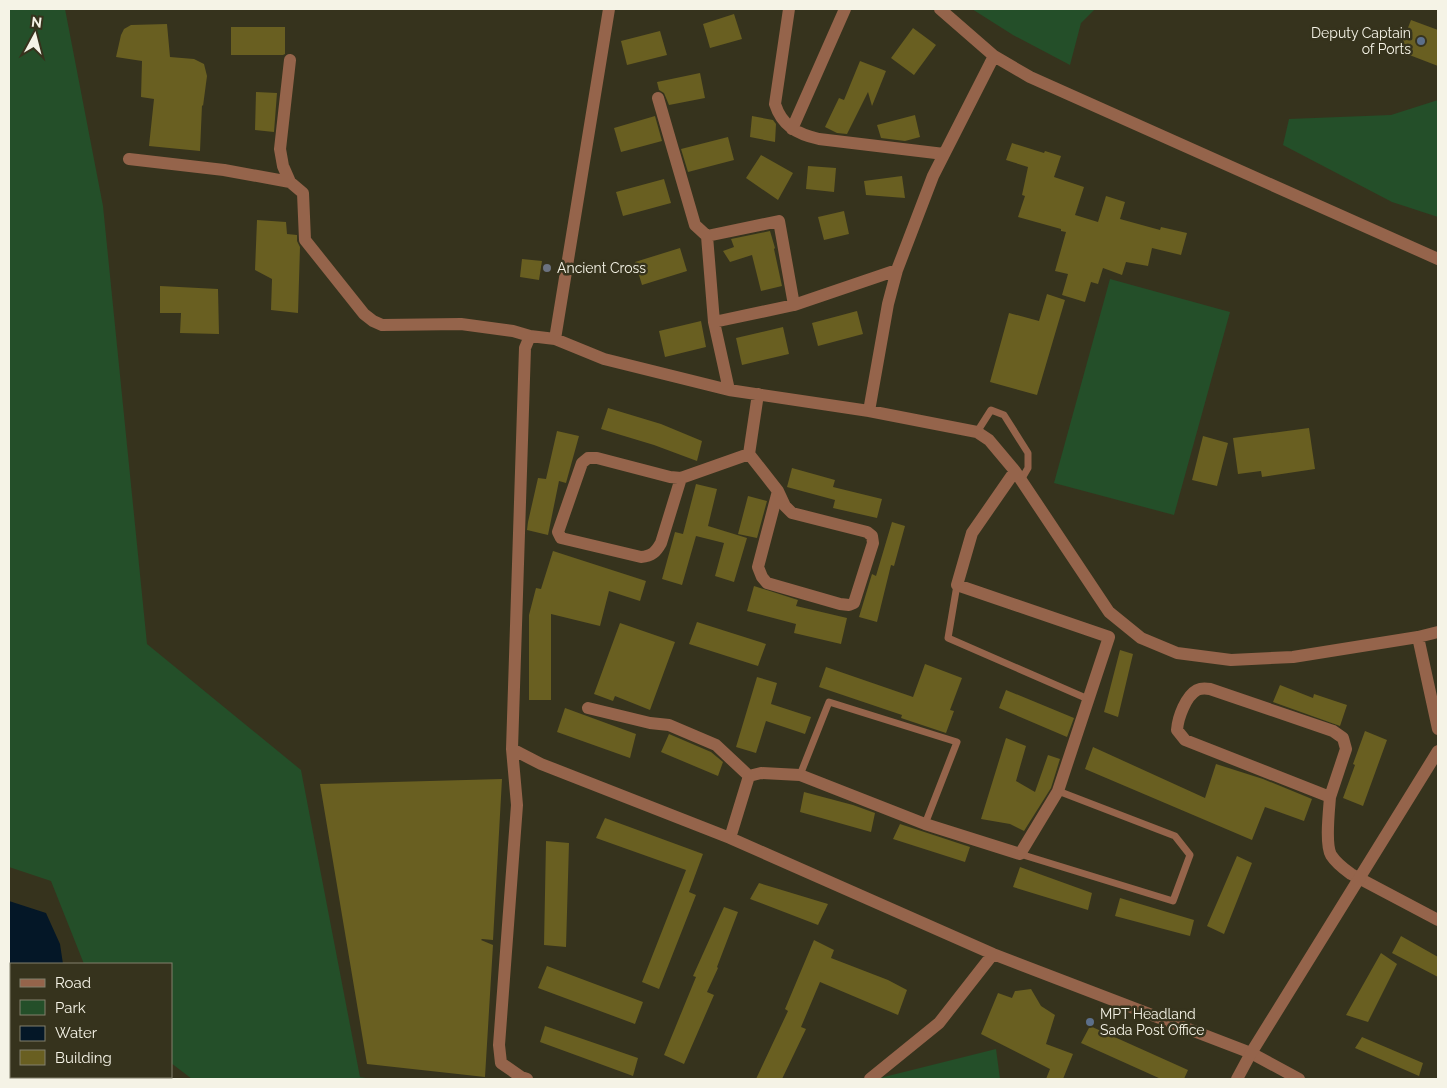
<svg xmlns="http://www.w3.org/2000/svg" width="1447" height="1088" viewBox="0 0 1447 1088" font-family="Raleway,sans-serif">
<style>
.green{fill:#244f29}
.water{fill:#041727}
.building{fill:#695f21}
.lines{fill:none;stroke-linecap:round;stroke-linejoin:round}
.service{stroke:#95644b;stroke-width:7}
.minor{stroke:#95644b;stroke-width:12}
.tertiary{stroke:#95644b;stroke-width:12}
.service-dot{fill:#5c6f8a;stroke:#36331d;stroke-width:2}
.worship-dot{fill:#6b7280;stroke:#36331d;stroke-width:2}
.labels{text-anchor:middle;stroke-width:5;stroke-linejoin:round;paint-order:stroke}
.poi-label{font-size:14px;fill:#f5f3e6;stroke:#36331d;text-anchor:start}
</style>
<rect width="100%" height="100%" fill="#36331d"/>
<!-- green -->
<path class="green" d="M 9,9 L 65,9 L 103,206 L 147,644 L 301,770 L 360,1077 L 372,1079 L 192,1079 L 171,1063 L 171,964 L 84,964 L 51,881 L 9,867 Z
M 972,9 L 1095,9 L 1081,23 L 1070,65 L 1013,35 Z
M 1438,100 L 1438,217 L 1392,202 L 1283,145 L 1289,119 L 1391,115 Z
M 1110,279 L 1230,312 L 1174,515 L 1054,483 Z
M 996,1049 L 1000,1079 L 879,1079 L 880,1078 Z"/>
<!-- water -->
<path class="water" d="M 9,901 L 46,913 L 60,944 L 63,964 L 11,964 L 11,1077 L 153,1077 L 158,1079 L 9,1079 Z"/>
<!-- building -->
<path class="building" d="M 734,14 L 742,39 L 710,48 L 703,24 Z
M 1411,20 L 1438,30 L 1438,66 L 1399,51 Z
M 167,24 L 170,57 L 194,59 L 204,64 L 207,76 L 203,106 L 202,105 L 200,151 L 149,146 L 154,99 L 141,97 L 142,61 L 116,57 L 121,35 L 124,29 L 131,25 Z
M 231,27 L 285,27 L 285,54 L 283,55 L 231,55 Z
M 913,28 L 936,45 L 914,75 L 891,58 Z
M 660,31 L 667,55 L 627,65 L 621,41 Z
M 860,61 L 886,71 L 872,106 L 868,92 L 847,134 L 837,133 L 825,127 L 839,98 L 844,100 Z
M 700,73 L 705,98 L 669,105 L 664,93 L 659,90 L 657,82 Z
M 256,92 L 277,93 L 274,132 L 255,130 Z
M 915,115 L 920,137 L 905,141 L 881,138 L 877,125 Z
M 655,116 L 662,141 L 621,152 L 614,128 Z
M 752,116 L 773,120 L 776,124 L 775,142 L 750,137 Z
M 728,137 L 734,160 L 688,172 L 681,149 Z
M 1012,143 L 1044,153 L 1045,151 L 1061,156 L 1054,177 L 1084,187 L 1075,215 L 1098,222 L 1106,196 L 1125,202 L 1120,219 L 1160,230 L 1161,227 L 1187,233 L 1181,255 L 1152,248 L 1148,266 L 1126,262 L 1122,275 L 1103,268 L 1098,284 L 1091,282 L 1085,302 L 1062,295 L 1068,274 L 1055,271 L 1066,232 L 1061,231 L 1061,229 L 1018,217 L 1025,196 L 1022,195 L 1028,167 L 1006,160 Z
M 761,155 L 793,173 L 778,200 L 746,178 Z
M 808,166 L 836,168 L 834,192 L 806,189 Z
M 902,176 L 905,198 L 866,195 L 864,181 Z
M 664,179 L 671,203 L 623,216 L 616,192 Z
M 844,211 L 849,234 L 824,240 L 818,217 Z
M 257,220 L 286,222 L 287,234 L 297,235 L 297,241 L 300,247 L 298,313 L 271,310 L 272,279 L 255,270 Z
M 770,231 L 775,248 L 774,249 L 782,286 L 761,291 L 752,255 L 730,262 L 723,251 L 734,247 L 731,239 Z
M 680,248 L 687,271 L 642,285 L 635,262 Z
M 522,259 L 542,261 L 539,280 L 520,277 Z
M 160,286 L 218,289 L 219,334 L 180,333 L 181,313 L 160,313 Z
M 1047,294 L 1065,300 L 1037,395 L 990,382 L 1009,313 L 1039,321 Z
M 857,311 L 863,334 L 818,346 L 812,323 Z
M 701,321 L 706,347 L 665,357 L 659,331 Z
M 783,327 L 789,354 L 742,365 L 736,338 Z
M 608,408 L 661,424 L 702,441 L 697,461 L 654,445 L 601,429 Z
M 1309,428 L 1315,469 L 1262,477 L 1261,471 L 1238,474 L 1233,438 Z
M 557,431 L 579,436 L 566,483 L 559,481 L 548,535 L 527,530 L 528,522 L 538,478 L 546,479 Z
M 1203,436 L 1228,443 L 1217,486 L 1192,480 Z
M 792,468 L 835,480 L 833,487 L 882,499 L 877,518 L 833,508 L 835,500 L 787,487 Z
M 696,484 L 717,489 L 708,526 L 747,538 L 734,582 L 715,576 L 724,543 L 696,536 L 682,585 L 662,579 L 675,532 L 683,534 Z
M 748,496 L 767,501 L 757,538 L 738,534 Z
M 892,522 L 905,526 L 894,566 L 891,565 L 877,622 L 859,617 L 872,574 L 876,576 Z
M 553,551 L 646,581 L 640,601 L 609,591 L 600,626 L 551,614 L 551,700 L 529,700 L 529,615 L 536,588 L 541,589 Z
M 754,586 L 798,600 L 796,606 L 847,618 L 841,644 L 794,633 L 796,624 L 747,611 Z
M 697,622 L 766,644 L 758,666 L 689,644 Z
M 620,623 L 675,642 L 650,710 L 615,696 L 613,701 L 594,694 Z
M 1120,650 L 1133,654 L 1118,717 L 1104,712 Z
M 925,664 L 962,678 L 950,710 L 954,711 L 946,733 L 901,718 L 902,715 L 819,687 L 826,667 L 913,697 Z
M 757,677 L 777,683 L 771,704 L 811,717 L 805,734 L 766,721 L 756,753 L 736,747 Z
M 1280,685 L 1313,698 L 1314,694 L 1347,705 L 1340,726 L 1273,702 Z
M 1006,690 L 1074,718 L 1067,737 L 999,708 Z
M 565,708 L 636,734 L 630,758 L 557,732 Z
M 1365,731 L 1387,740 L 1363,806 L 1343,798 L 1355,765 L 1353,764 Z
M 669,734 L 711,752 L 723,762 L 718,776 L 661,752 Z
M 1006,738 L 1026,746 L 1016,781 L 1035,792 L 1048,755 L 1060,759 L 1051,788 L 1024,831 L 1010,824 L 981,819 Z
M 1093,747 L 1205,798 L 1216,764 L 1263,779 L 1312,799 L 1304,821 L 1265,807 L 1252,840 L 1085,769 Z
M 502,779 L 493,940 L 482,939 L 481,940 L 493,945 L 485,1077 L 367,1064 L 320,784 Z
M 804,792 L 853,805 L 875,813 L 871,832 L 800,812 Z
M 605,818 L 703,854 L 689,892 L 696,895 L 659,989 L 642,982 L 686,870 L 596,838 Z
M 900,824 L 970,847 L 965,862 L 893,839 Z
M 546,841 L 569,843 L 566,947 L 544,945 Z
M 1237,856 L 1252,863 L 1224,934 L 1207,926 Z
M 1020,867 L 1092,893 L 1088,910 L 1013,887 Z
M 759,883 L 828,904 L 818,925 L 750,899 Z
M 1120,898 L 1194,920 L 1190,936 L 1115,916 Z
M 724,907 L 738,912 L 717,967 L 718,968 L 707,992 L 714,995 L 684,1064 L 664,1055 L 696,977 L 693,976 Z
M 1401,936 L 1438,957 L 1438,977 L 1392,953 Z
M 814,940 L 834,950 L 831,958 L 888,980 L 907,990 L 898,1015 L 820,982 L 801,1027 L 806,1029 L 782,1079 L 756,1079 L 788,1011 L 785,1009 Z
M 1381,953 L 1397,964 L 1368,1022 L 1346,1015 Z
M 547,966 L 643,1002 L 635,1024 L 538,988 Z
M 1031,989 L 1041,1006 L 1055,1015 L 1046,1044 L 1073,1054 L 1063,1079 L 1046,1079 L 1050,1069 L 981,1034 L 998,993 L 1012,998 L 1015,991 Z
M 545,1026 L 638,1058 L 633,1076 L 540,1042 Z
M 1090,1026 L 1188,1070 L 1184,1079 L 1161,1079 L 1081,1043 Z
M 1362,1037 L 1423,1063 L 1419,1076 L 1355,1048 Z"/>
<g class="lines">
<!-- service -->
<path class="service" d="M 977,432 L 991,410 L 1004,415 L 1028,453 L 1028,468 L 1021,480
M 957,585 L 948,638 L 1088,699
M 800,775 L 829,702 L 957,742 L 925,824
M 1020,854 L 1173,901 L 1190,855 L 1175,836 L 1058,791"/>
<!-- minor -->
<path class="minor" d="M 789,9 L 775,104 C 782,126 797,134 819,139 L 944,154
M 940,9 L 994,56 L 1030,77 L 1438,259
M 290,60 L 280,149 L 283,166 L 290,182
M 658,98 L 695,225 L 707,236 L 714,322 L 729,390
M 792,129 L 845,9
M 129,159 L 224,170 L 290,182 L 303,193 L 305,240 L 364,314 L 373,321 L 382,325 L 461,324 L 513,331 L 530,336 L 555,339 L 604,359 L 729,390 L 869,411 L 977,432 L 989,440 L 1015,471 L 1109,612 L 1141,638 L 1177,653 L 1231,660 L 1293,657 L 1418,637 L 1438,632
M 707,236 L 779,221 L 794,305
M 897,270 L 933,176 L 994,56
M 714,322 L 794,305 L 897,270 L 888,304 L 869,411
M 555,339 L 609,9
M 758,394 L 749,454 L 778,491 L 785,506 L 792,513 L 867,532 L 872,536 L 873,543 L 854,603 L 849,605 L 840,604 L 767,583 L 762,577 L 758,567 L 778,491
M 681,478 L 661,543 C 656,552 652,556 641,557 L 561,538 L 558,532 L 582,463 L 588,458 L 597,458 L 670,477 L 681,478 L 749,454
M 1418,637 L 1438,729
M 588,708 L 650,723 L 669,725 L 716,745 L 749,776
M 512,749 L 541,764 L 730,838 L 993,954 L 1251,1053 L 1299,1079
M 749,776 L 761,773 L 800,775 L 925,824 L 1020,854 L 1058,791 L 1109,637 L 957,585 L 972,533 L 1015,471
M 1330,797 L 1346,749 L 1343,738 L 1333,731 L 1210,689 C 1205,688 1201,688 1197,690 C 1186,696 1178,717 1177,730 L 1185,740 L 1330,797 C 1329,811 1325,844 1331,855 C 1336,863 1344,869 1351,874 L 1438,920
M 730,838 L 749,776
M 527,1079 L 521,1077 L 501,1063 L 499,1045 L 517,805 L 512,749 L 525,348 L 530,336
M 870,1079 L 939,1023 L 993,954"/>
<!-- tertiary -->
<path class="tertiary" d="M 1237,1079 L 1251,1053 L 1438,751"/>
</g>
<!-- markers -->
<g class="service-dot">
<circle cx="1421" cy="41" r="5"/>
<circle cx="1090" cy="1022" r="5"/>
</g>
<circle class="worship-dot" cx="547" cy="268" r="5"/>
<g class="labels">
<!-- poi labels -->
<g class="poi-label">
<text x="1411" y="38" text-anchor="end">Deputy Captain<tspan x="1411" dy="16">of Ports</tspan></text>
<text x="557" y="273">Ancient Cross</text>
<text x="1100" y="1019">MPT Headland<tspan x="1100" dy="16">Sada Post Office</tspan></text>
</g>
</g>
<!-- border -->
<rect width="1447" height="1088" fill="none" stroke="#f5f3e6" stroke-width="20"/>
<!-- legend -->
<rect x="10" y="963" width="162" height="115" fill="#36331d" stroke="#82806d"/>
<rect x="20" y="979" width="25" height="8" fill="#95644b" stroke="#82806d"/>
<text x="55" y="988" font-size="15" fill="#f5f3e6">Road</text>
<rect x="20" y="1000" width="25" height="15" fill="#244f29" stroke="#82806d"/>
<text x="55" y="1013" font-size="15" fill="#f5f3e6">Park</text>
<rect x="20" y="1026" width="25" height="15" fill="#041727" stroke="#82806d"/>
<text x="55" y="1038" font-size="15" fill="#f5f3e6">Water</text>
<rect x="20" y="1050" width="25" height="15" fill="#695f21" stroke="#82806d"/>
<text x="55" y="1063" font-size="15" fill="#f5f3e6">Building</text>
<!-- north arrow -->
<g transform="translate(35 35) rotate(7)" stroke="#36331d" stroke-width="4" paint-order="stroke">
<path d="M0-4L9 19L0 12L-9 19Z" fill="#f5f3e6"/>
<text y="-8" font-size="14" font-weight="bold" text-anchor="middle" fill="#f5f3e6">N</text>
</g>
</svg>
